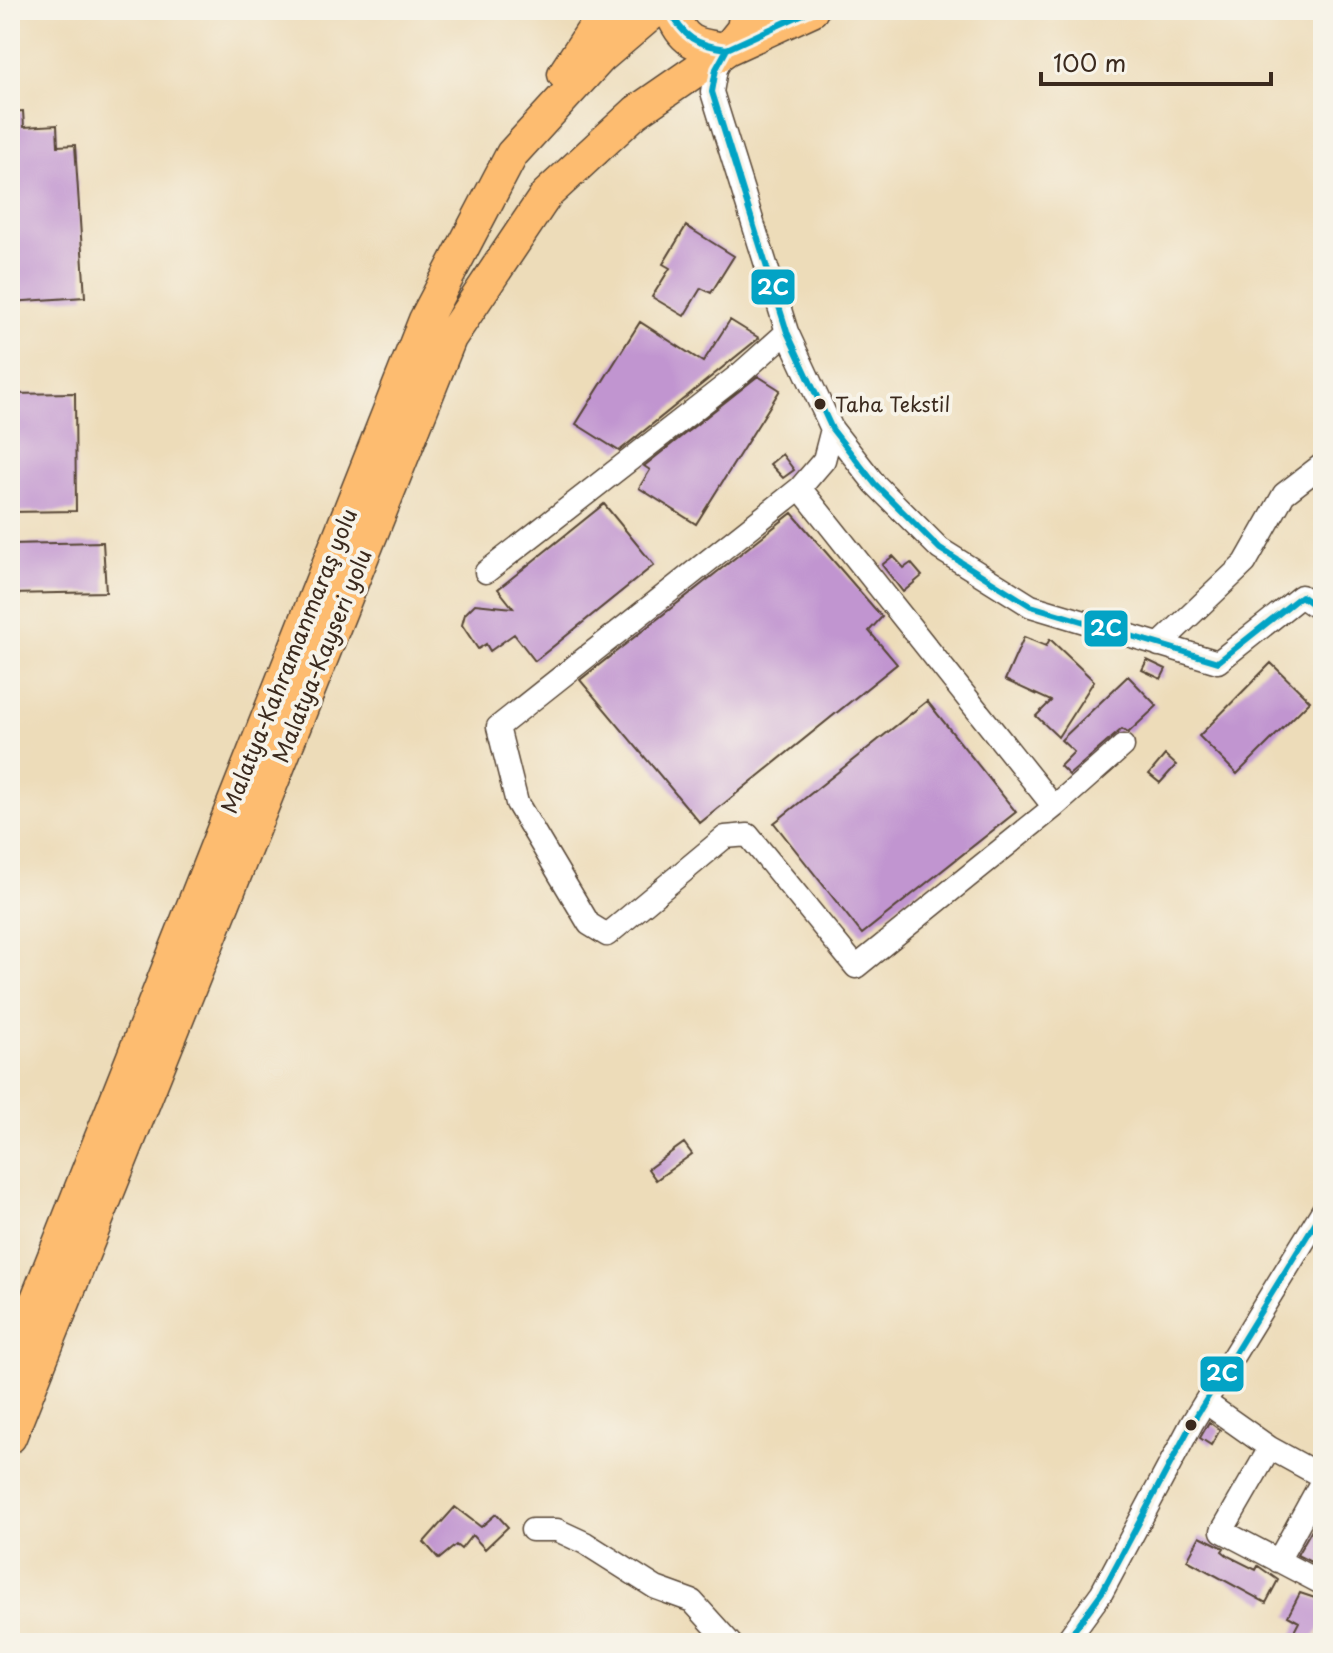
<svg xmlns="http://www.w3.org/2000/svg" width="1333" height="1653" viewBox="0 0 1333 1653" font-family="'Playpen Sans',sans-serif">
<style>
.building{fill:#c195d0}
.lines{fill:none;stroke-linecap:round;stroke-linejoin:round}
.minor-casing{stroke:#564535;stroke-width:25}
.highway-casing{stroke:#564535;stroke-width:35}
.minor{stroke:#fff;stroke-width:22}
.highway{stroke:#fdbc70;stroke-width:32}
.bus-1-casing{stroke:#f7f3e8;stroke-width:12}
.bus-1{stroke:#03a3c5;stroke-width:6}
.bus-dot{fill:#3b2a1e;stroke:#f7f3e8;stroke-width:3}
.labels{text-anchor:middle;stroke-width:8;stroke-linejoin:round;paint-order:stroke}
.bus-label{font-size:20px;fill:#3b2a1e;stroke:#f7f3e8;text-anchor:start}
.street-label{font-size:22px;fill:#3b2a1e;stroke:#f7f3e8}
.line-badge{stroke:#f7f3e8;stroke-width:3}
.badge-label{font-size:22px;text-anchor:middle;font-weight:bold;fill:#fff}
</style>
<rect width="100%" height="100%" fill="#f7f3e8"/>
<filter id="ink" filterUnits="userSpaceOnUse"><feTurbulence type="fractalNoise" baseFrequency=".0125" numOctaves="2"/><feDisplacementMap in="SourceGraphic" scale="16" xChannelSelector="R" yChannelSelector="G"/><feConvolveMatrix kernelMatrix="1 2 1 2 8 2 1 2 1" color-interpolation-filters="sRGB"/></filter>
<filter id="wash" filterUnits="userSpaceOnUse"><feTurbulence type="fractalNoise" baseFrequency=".006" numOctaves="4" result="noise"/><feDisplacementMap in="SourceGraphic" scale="32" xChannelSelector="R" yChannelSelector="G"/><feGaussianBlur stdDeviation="1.8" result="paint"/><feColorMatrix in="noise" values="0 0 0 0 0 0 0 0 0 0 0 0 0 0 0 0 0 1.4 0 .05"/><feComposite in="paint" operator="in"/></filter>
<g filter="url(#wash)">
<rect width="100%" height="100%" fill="#eddcb9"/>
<g id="blocks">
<!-- building -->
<path class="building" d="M 23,111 L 24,127 L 57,125 L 58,146 L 75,145 L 85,297 L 10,302 L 10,112 Z
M 686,226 L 734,256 L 711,293 L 701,288 L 684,316 L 652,297 L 670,268 L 663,264 Z
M 730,320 L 759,338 L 619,451 L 576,424 L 640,322 L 703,362 Z
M 758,376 L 780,390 L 696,524 L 639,488 L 650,470 L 644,466 Z
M 75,393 L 76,511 L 10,512 L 10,394 Z
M 782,454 L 794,470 L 783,478 L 770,464 Z
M 604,504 L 654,565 L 535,661 L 514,634 L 490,651 L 486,644 L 478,649 L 462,625 L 465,614 L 475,604 L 513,608 L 498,589 Z
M 792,513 L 882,617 L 869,631 L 897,664 L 700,823 L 580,680 Z
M 103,542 L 106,592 L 10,594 L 10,544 Z
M 893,556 L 904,568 L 911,563 L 922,576 L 903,592 L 882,565 Z
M 1024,637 L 1046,646 L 1050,639 L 1094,681 L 1058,737 L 1036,716 L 1051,701 L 1005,680 Z
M 1147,660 L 1166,669 L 1161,679 L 1142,670 Z
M 1271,663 L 1310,701 L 1237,774 L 1199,736 Z
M 1128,676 L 1157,706 L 1128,733 L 1122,729 L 1069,775 L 1060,766 L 1074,752 L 1061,740 Z
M 927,701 L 1016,812 L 862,934 L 774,823 Z
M 1165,755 L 1176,765 L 1160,783 L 1149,774 Z
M 684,1143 L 692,1154 L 656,1180 L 648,1169 Z
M 1209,1422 L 1220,1430 L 1211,1445 L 1200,1438 Z
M 455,1507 L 481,1527 L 496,1514 L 508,1527 L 485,1549 L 472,1535 L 461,1549 L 456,1545 L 439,1559 L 424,1542 Z
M 1312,1529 L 1323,1535 L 1323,1560 L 1319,1566 L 1297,1555 Z
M 1200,1536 L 1224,1548 L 1222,1551 L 1228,1556 L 1256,1570 L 1258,1566 L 1278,1580 L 1266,1603 L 1187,1560 Z
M 1300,1593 L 1321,1600 L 1323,1624 L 1310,1643 L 1288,1643 L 1299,1622 L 1288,1616 Z"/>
</g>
</g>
<g filter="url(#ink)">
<use href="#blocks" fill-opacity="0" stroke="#564535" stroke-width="2"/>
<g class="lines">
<!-- minor casing -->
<g class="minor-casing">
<path id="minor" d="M 727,49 L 716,69 L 712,92 L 787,332 L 832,429 L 875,484 L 940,549 L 1031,606 L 1218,662 L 1301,596 L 1323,612
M 832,429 L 824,460 L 800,488 L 498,727 L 517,803 L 589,924 L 607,935 L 725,837 L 748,835 L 856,967 L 1054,807
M 800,488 L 1054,807 L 1123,746
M 486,572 L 740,374 L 787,332
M 1159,645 L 1245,563 L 1284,494 L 1323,464
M 1205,1402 L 1270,1448 L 1323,1477
M 1270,1448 L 1222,1531 L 1323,1584
M 532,1530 L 557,1530 L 585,1543 L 656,1588 L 692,1601 L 730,1643
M 1278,1561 L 1323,1479
M 1065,1643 L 1102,1592 L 1192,1423 L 1323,1210"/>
</g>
<!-- highway casing -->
<g class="highway-casing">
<path id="highway" d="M 670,10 C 684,43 693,45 727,49
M 727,49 L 743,29 L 746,10
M 564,74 L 606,10
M 10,1367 L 425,320 L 512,154 L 601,57 L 656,10
M 10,1437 L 450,338 L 546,195 L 636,112 L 727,49 L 812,10"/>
</g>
<!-- minor -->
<use href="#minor" class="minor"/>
<!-- highway -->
<use href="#highway" class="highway"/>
<!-- bus-1 casing -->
<g class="bus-1-casing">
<path id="bus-1" d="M 670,10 C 683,38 697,45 727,49
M 727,49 L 716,69 L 712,92 L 787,332 L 832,429 L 875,484 L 940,549 L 1031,606 L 1218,662 L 1301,596 L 1323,612
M 727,49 L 812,10
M 1065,1643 L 1102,1592 L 1192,1423 L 1323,1210"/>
</g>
<!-- bus-1 -->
<use href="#bus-1" class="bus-1"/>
</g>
</g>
<!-- markers -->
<g class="bus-dot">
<circle cx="820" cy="404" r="7"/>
<circle cx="1191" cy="1425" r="7"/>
</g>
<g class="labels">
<!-- bus labels -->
<g class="bus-label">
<text x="835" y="412">Taha Tekstil</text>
</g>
<!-- street labels -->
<g class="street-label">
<text transform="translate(322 656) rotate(-68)" y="8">Malatya-Kayseri yolu</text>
<text transform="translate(289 661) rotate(-68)" y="8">Malatya-Kahramanmaraş yolu</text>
</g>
</g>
<g class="line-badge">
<rect x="750" y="268" width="46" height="38" rx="8" fill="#03a3c5"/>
<rect x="1083" y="609" width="46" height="39" rx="8" fill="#03a3c5"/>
<rect x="1199" y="1355" width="46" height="38" rx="8" fill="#03a3c5"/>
</g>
<g class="badge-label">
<text x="773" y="295">2C</text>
<text x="1106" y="636">2C</text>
<text x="1222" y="1381">2C</text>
</g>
<!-- margin -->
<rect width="1333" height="1653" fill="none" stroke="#f7f3e8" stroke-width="40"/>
<!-- scale -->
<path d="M1041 72v12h230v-12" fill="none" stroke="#3b2a1e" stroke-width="4"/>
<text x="1053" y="72" font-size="24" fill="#3b2a1e" stroke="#f7f3e8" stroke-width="6" paint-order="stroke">100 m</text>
</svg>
